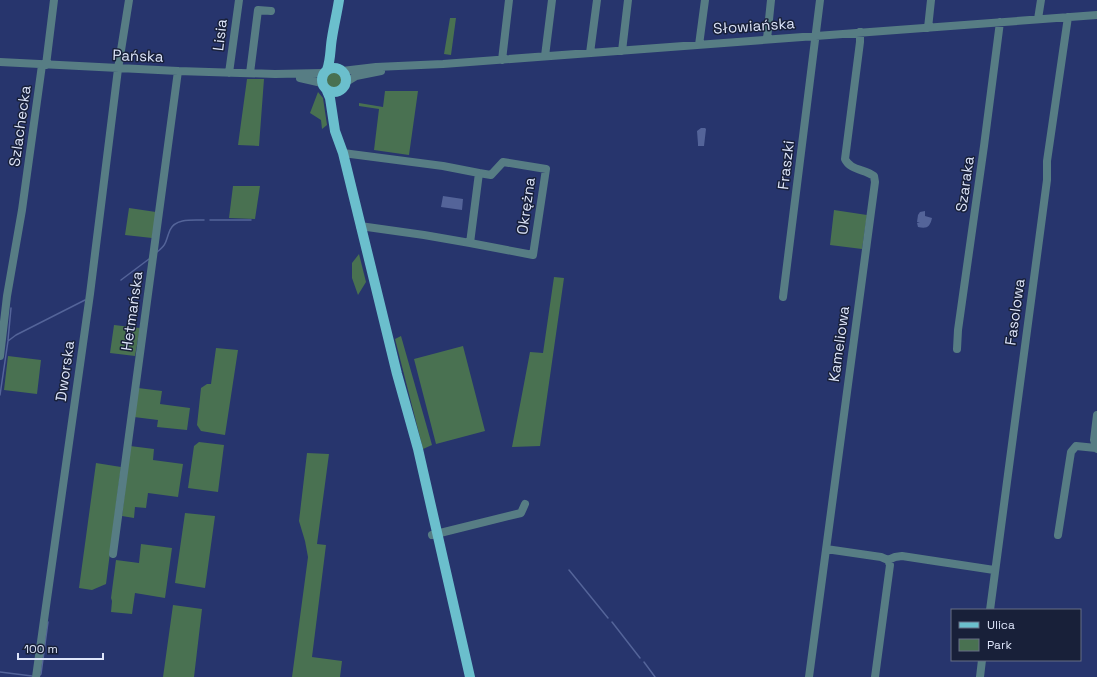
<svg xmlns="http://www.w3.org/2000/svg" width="1097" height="677" viewBox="0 0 1097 677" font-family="'Space Grotesk',sans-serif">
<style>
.green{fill:#497151}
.water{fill:#546499}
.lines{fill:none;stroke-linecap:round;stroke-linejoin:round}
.stream{stroke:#546499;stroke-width:1.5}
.minor{stroke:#577d84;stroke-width:8}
.major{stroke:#6bbfcd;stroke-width:10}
.labels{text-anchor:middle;stroke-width:3;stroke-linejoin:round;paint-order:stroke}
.street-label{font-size:15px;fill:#dee5fa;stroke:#182039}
</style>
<rect width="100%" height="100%" fill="#27356d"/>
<!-- green -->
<path class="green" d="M 450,18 L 456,18 L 451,55 L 444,54 Z
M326 80a8 8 0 1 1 16 0a8 8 0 1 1-16 0Z
M 247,79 L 264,79 L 259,146 L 238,145 Z
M 385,91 L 418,91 L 409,155 L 374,150 L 379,109 L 359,106 L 359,103 L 383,107 Z
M 318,92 L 323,98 L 327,125 L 322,129 L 321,120 L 310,113 Z
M 233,186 L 260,186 L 255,219 L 229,218 Z
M 129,208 L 156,212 L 152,238 L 125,235 Z
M 834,210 L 867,215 L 862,249 L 830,245 Z
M 359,254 L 366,282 L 358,295 L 352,278 L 352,263 Z
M 554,277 L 564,278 L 540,446 L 512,447 L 530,352 L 543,353 Z
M 114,325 L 140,328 L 135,356 L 110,353 Z
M 401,336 L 432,445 L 423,449 L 395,339 Z
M 463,346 L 485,431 L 436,444 L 414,359 Z
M 216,348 L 238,350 L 225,435 L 201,431 L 197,425 L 201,388 L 207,384 L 211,384 Z
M 8,356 L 41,360 L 37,394 L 4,390 Z
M 138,388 L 162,391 L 160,404 L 190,408 L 187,430 L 157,427 L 158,420 L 134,417 Z
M 199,442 L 224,445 L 218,492 L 188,488 L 194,446 Z
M 130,446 L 154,449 L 153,460 L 183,464 L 178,497 L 148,493 L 146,508 L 135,507 L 134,518 L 122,516 Z
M 307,453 L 329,454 L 317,544 L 326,545 L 312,657 L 342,661 L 340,677 L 292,677 L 308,557 L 305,541 L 299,521 Z
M 96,463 L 121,467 L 106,584 L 92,590 L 79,588 Z
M 185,513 L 215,516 L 205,588 L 175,583 Z
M 141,544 L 172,548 L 165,598 L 135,593 L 132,614 L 111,612 L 112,601 L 111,598 L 116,560 L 139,563 Z
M 173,605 L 202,609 L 194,677 L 163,677 Z"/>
<!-- water -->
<path class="water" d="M 701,128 L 705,128 L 706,129 L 704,146 L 698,146 L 698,144 L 697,131 Z
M 443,196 L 463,199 L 462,210 L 441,207 Z
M 925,211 L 925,216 L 932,218 C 930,227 927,229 918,227 L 917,223 L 920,223 L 917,222 L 918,215 L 920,212 Z"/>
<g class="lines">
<!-- stream -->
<path class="stream" d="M 210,220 L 251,220
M 157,252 C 168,243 165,242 170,230 C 175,218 193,220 204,220
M 121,280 L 149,259
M 8,340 L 11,308
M 0,395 L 8,341 L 16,335 L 85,300
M 569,570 L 608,618
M 612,622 L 640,658
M 644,662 L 655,677
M 0,672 L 32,676
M 40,675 L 41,674 L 48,622"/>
<!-- minor -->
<path class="minor" d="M 1038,19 L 1041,0
M 928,28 L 931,0
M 767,39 L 771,0
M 699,45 L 705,0
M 622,51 L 628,0
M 590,53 L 597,0
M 545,56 L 552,0
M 502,60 L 509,0
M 0,62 L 178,71 L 275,74 L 323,73
M 46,65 L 54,0
M 342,71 L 376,67 L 443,64 L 1097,15
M 229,73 L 239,0
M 250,73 L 258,10 L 271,11
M 300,78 L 322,83
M 346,82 L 356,76 L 381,71
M 343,153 L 443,166 L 479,173 L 470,243 L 424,235 L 360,226
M 470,243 L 533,255 L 546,169 L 503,162 L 491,175 L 479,173
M 783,297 L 820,0
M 957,349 L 958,330 L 984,146 L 1000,22
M 0,356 L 7,296 L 22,210 L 42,65
M 1097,415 L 1094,440 L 1097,449
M 432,535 L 521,513 L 525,504
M 1058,535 L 1071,452 L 1076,446 L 1096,448
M 826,549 L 881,557 L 888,560 L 890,565 L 875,677
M 113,554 L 178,71
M 888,560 L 895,557 L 902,556 L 994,570
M 990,610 L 1047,180 L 1047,161 L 1068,17
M 36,677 L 90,294 L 118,69 L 129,0
M 809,677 L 875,182 L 874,176 C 864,169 850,170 845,159 L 860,42 L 860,32
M 980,677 L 982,660"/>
<!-- major -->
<path class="major" d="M322 80a12 12 0 1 1 24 0a12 12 0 1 1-24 0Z
M 327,70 C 331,59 330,49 332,38 C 334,25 337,13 339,0
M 327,91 L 330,98 L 335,131 L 343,153 L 397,374 L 418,449 L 470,677"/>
</g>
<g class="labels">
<!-- street labels -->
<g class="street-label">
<text transform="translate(754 26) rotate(-4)" y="5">Słowiańska</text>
<text transform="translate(220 35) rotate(-83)" y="5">Lisia</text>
<text transform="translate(138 56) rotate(2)" y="5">Pańska</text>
<text transform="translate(20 126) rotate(-82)" y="5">Szlachecka</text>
<text transform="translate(786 165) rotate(-83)" y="5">Fraszki</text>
<text transform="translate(965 184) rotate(-82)" y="5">Szaraka</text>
<text transform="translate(526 206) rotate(-82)" y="5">Okrężna</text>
<text transform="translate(132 311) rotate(-82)" y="5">Hetmańska</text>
<text transform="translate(1015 312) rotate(-82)" y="5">Fasolowa</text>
<text transform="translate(839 344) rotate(-82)" y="5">Kameliowa</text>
<text transform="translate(65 371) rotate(-82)" y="5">Dworska</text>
</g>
</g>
<!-- legend -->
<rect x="951" y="609" width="130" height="52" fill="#182039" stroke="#676f86"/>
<rect x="959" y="622" width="20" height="6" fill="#6bbfcd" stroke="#676f86"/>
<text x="987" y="629" font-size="12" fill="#dee5fa">Ulica</text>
<rect x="959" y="639" width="20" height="12" fill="#497151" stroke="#676f86"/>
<text x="987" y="649" font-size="12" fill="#dee5fa">Park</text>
<!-- scale -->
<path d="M18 653v6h85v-6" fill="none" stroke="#dee5fa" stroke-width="2"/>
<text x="24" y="653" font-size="12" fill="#dee5fa" stroke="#182039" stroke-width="3" paint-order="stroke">100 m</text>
</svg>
